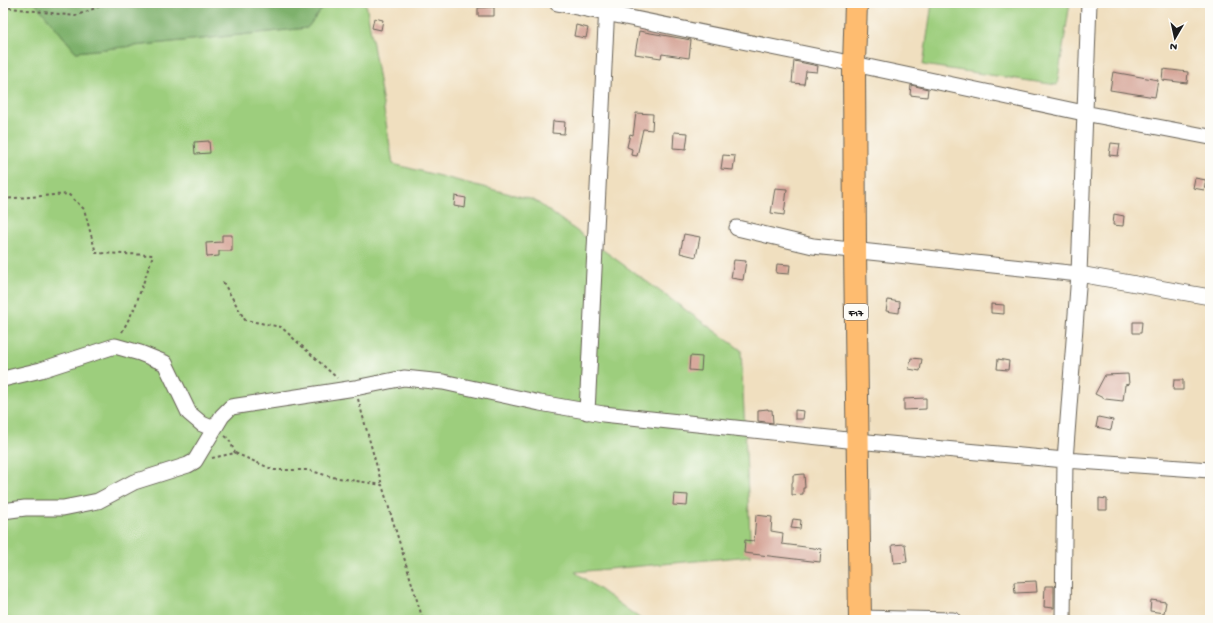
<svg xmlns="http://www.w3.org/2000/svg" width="1213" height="623" viewBox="0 0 1213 623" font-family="'Gochi Hand',sans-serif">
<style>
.green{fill:#9dce7d;stroke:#5c754c}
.forest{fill:#7eb16c;stroke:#4d6644}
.building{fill:#d5a497}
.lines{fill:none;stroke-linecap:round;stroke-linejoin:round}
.minor-casing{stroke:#666055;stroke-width:17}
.highway-casing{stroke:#666055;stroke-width:24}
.path{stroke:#666055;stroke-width:2;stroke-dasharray:3 3;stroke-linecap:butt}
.minor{stroke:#fff;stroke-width:15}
.highway{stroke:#febc70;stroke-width:22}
.labels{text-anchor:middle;stroke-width:4;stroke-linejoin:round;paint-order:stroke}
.shield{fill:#fdfcf7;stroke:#605f5e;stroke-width:1}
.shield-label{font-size:10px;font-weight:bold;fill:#1c1c1c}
</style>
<rect width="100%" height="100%" fill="#fdfcf7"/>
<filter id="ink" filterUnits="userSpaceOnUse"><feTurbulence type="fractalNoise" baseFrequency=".025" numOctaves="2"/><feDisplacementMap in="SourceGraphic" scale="8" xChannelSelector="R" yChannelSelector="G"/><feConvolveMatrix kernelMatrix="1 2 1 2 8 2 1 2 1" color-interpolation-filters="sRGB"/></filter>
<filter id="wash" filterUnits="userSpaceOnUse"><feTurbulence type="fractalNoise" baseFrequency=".012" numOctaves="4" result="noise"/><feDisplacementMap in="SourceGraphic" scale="16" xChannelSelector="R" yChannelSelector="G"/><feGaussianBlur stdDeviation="0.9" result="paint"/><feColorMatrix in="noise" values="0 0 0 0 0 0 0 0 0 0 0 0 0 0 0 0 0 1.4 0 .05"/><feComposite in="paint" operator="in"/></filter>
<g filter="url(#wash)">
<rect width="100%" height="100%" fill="#f0dfbf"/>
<!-- green -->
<path class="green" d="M 3,3 L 35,3 L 76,52 L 307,28 L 327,3 L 366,3 L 393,164 L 534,200 L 741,350 L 751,556 L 575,572 L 642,620 L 3,620 Z
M 932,3 L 1070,3 L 1057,85 L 923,65 Z"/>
<!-- forest -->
<path class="forest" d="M 35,3 L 327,3 L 307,28 L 76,52 Z"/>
<g id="blocks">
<!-- building -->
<path class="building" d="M 494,7 L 494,16 L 478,16 L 478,8 Z
M 374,18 L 383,20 L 381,30 L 372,28 Z
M 576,25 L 588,28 L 586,38 L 574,36 Z
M 639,31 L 691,40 L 689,58 L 662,54 L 661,58 L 635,54 Z
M 794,61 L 818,66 L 817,72 L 806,71 L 804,84 L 792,83 Z
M 1163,69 L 1188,72 L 1187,83 L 1162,80 Z
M 1113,72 L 1158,80 L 1155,97 L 1110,90 Z
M 911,85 L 928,89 L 927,97 L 910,95 Z
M 636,113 L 653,114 L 652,130 L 643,129 L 637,156 L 631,155 L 632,149 L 627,147 L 630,134 L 633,135 Z
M 553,121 L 565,122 L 564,134 L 552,133 Z
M 674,132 L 688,133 L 686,149 L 673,148 Z
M 209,141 L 210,153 L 195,154 L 194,142 Z
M 1111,143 L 1120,144 L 1118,156 L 1109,155 Z
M 723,155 L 735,156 L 733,170 L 721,169 Z
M 1195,178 L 1206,180 L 1204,190 L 1193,188 Z
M 775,188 L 787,189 L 784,215 L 771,213 Z
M 455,196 L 466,198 L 465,208 L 454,206 Z
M 1114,214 L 1124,216 L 1123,226 L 1113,225 Z
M 684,234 L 700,237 L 696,257 L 680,253 Z
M 222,235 L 232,235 L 232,251 L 219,251 L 219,256 L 207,257 L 206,243 L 222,242 Z
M 734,260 L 746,261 L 743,280 L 731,278 Z
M 777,264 L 790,265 L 789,274 L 776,273 Z
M 888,300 L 900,302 L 899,313 L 886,311 Z
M 991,304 L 1004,305 L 1004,314 L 991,313 Z
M 1133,322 L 1142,322 L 1141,333 L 1133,333 Z
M 690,356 L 702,357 L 701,371 L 689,370 Z
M 911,358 L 922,359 L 920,371 L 909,369 Z
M 998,359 L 1009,361 L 1008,370 L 997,369 Z
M 1128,374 L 1129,384 L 1125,385 L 1123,401 L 1105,399 L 1095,394 L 1105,375 Z
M 1174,380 L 1183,380 L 1183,390 L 1173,390 Z
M 926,398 L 926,409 L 904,410 L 904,399 Z
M 768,409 L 768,410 L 772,410 L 773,423 L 758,421 L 758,410 Z
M 795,410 L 804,411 L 803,419 L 795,419 Z
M 1098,417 L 1113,420 L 1111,430 L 1096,427 Z
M 804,474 L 805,488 L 803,488 L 803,494 L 792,495 L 792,483 L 793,481 L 793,475 Z
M 674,494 L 688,495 L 687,506 L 673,505 Z
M 1099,498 L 1107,499 L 1107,510 L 1099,510 Z
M 756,515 L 772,517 L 771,531 L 783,533 L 782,544 L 821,549 L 820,562 L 744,553 L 745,540 L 754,541 Z
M 793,519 L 801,520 L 800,529 L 791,528 Z
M 905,544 L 907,562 L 894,563 L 892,545 Z
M 1036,581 L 1037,592 L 1015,593 L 1014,582 Z
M 1045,586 L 1054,586 L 1054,608 L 1044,607 Z
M 1151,600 L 1166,602 L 1164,613 L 1150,611 Z"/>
</g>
</g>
<g filter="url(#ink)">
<use href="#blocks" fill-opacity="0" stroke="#666055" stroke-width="1"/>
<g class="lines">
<!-- minor casing -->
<g class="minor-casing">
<path id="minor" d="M 557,3 L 854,64 L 1084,113 L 1210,137
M 737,228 L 813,246 L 1079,274 L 1210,297
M 3,379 L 41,370 L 115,346 L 140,353 L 165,363 L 189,413 L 202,424 L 214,429
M 587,412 L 607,5
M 3,511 L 25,508 L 63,508 L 98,501 L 134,482 L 188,465 L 195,461 L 222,416 L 231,407 L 355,388 L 404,378 L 443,382 L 540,403 L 603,414 L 857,441 L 1065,460 L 1210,470
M 859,618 L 953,620
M 1063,620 L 1065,460 L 1079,274 L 1089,3"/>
</g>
<!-- highway casing -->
<g class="highway-casing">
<path id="highway" d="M 856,3 L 854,64 L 855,250 L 860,620"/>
</g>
<!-- path -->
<path class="path" d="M 3,7 L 75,16 L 108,3
M 3,199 L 68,194 L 84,209 L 96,253 L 153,255 L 135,307 L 121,334
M 223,282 L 245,320 L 281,327 L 337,378
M 358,399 L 382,485
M 225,436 L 229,439 L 235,453
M 212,458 L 235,453 L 274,470 L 308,470 L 332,477 L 382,485 L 423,620"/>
<!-- minor -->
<use href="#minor" class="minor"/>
<!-- highway -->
<use href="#highway" class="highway"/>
</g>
</g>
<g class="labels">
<!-- shield labels -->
<rect class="shield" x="844" y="304" width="24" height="16" rx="3"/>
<g class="shield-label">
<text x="856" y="316">F17</text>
</g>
</g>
<!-- margin -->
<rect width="1213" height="623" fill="none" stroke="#fdfcf7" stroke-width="16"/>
<!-- north arrow -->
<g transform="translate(1175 38) rotate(189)" stroke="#fdfcf7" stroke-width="3" paint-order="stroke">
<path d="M0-3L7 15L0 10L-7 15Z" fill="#1c1c1c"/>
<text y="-6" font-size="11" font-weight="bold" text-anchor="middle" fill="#1c1c1c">N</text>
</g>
</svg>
